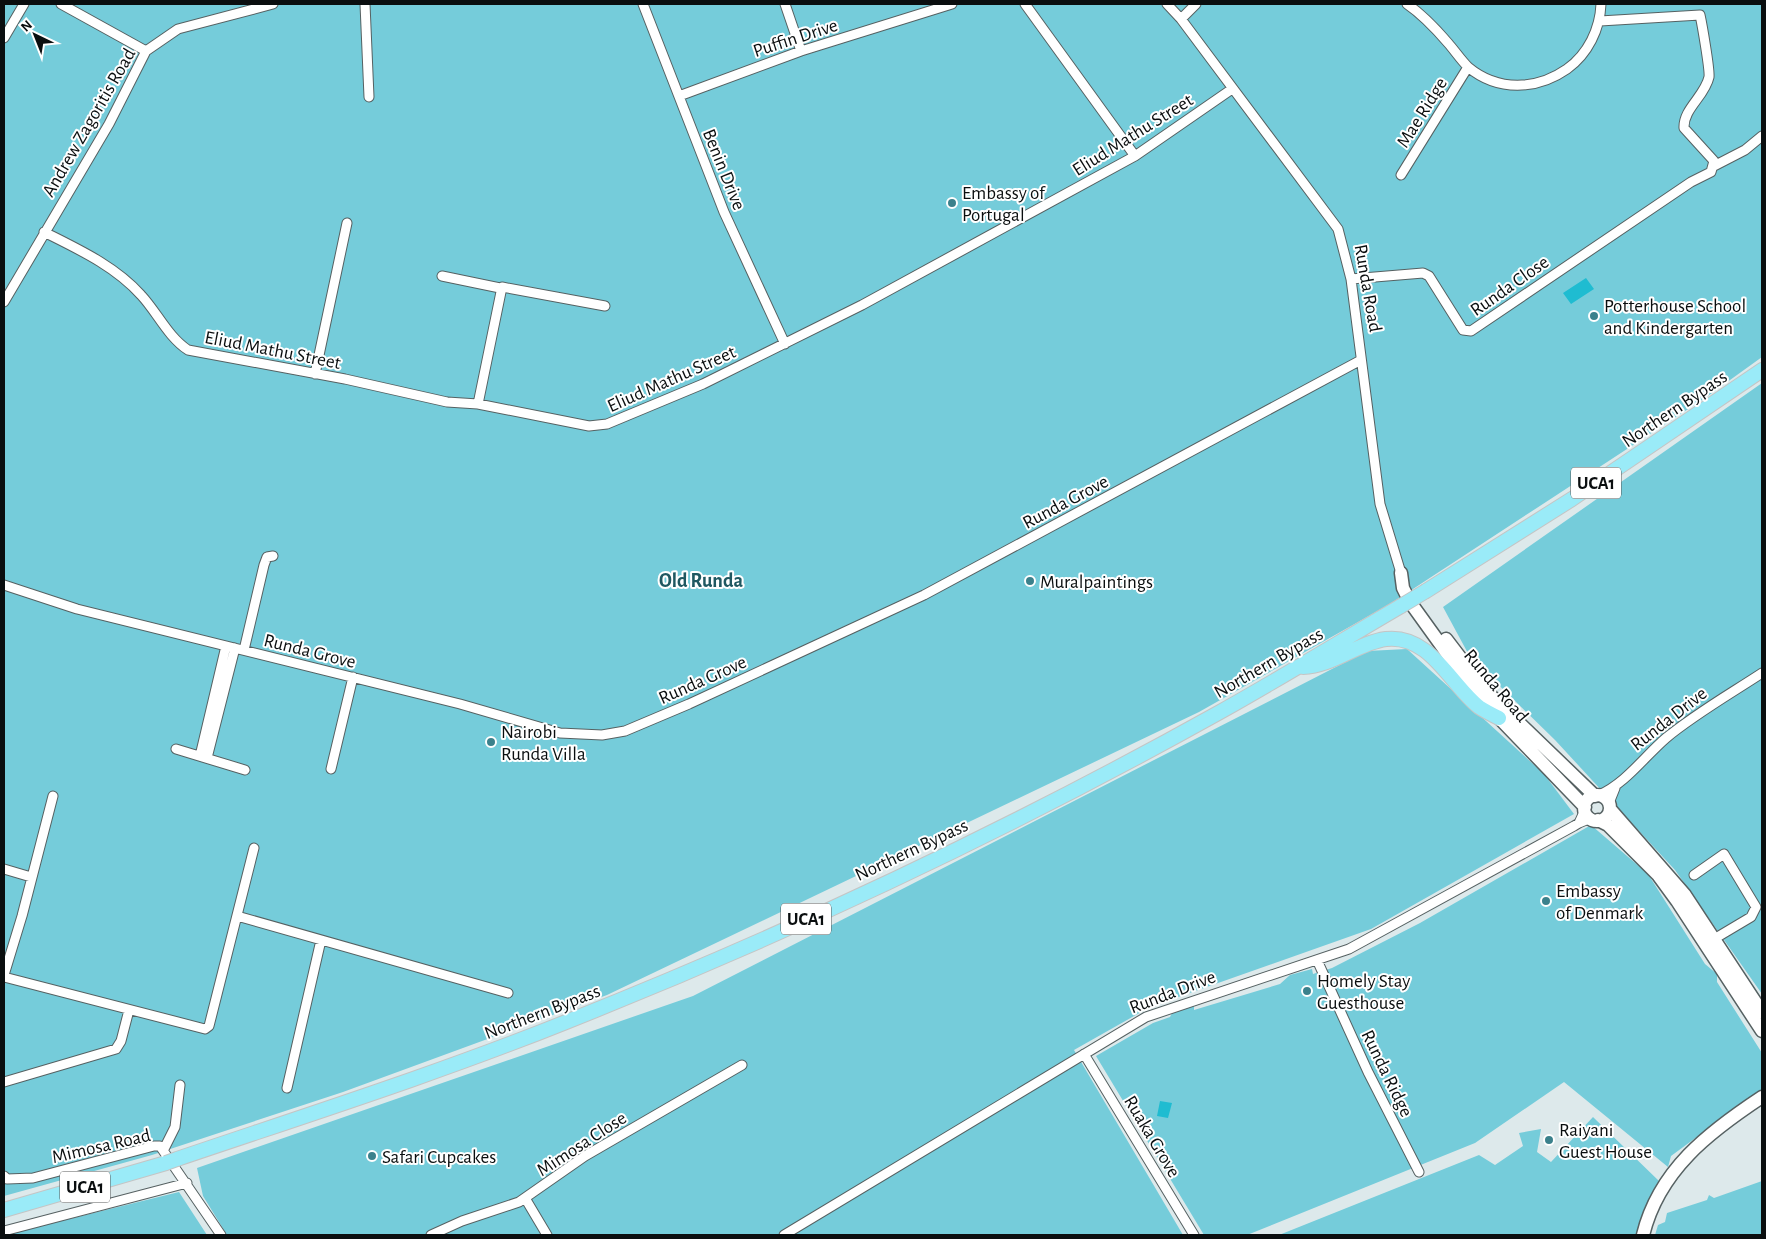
<svg xmlns="http://www.w3.org/2000/svg" width="1766" height="1239" viewBox="0 0 1766 1239" font-family="'Alegreya Sans',sans-serif">
<style>
.green{fill:#75ccda}
.water{fill:#1fbcd1}
.lines{fill:none;stroke-linecap:round;stroke-linejoin:round}
.street-casing{stroke:#566162;stroke-width:11}
.secondary-casing{stroke:#566162;stroke-width:15}
.primary-casing{stroke:#c4c5c5;stroke-width:16}
.street{stroke:#fff;stroke-width:9}
.secondary{stroke:#fff;stroke-width:12}
.primary{stroke:#9aebf8;stroke-width:14}
.primary-bridge-casing{stroke:#c4c5c5;stroke-width:16;stroke-linecap:butt}
.primary-bridge{stroke:#9aebf8;stroke-width:14}
.poi-dot{fill:#3b818c;stroke:#fff;stroke-width:2}
.labels{text-anchor:middle;stroke-width:4;stroke-linejoin:round;paint-order:stroke}
.shield{fill:#fff;stroke:#545657;stroke-width:1}
.shield-label{font-size:18px;font-weight:bold;fill:#0a0e0f}
.street-label{font-size:19px;fill:#0a0e0f;stroke:#fff}
.poi-label{font-size:19px;fill:#0a0e0f;stroke:#fff;text-anchor:start}
.neighbourhood-label{font-size:20px;font-weight:bold;fill:#1f5861;stroke:#fff}
</style>
<rect width="100%" height="100%" fill="#dde9eb"/>
<!-- green -->
<path class="green" d="M 4,4 L 1762,4 L 1762,357 L 1705,398 L 1390,604 L 1199,712 L 607,995 L 343,1092 L 152,1155 L 4,1196 Z
M 1762,383 L 1762,994 L 1675,870 L 1555,740 L 1470,657 L 1443,607 Z
M 1407,649 L 1544,774 L 1574,814 L 1371,929 L 1150,1007 L 1074,1050 L 1183,1235 L 227,1235 L 203,1196 L 197,1168 L 693,996 L 1367,651 Z
M 1591,825 L 1648,874 L 1705,964 L 1717,974 L 1717,982 L 1762,1053 L 1762,1089 L 1671,1156 L 1668,1167 L 1564,1082 L 1475,1143 L 1247,1235 L 1204,1235 L 1096,1056 L 1153,1023 L 1170,1017 L 1172,1013 L 1194,1006 L 1194,1010 L 1280,984 L 1290,975 L 1312,969 L 1313,974 L 1332,968 L 1420,923 Z
M 1593,1117 L 1660,1182 L 1638,1235 L 1279,1235 L 1479,1155 L 1495,1165 L 1523,1146 L 1519,1133 L 1541,1129 L 1537,1152 L 1551,1162 Z
M 1762,1181 L 1762,1235 L 1655,1235 L 1658,1225 L 1665,1222 L 1667,1213 L 1707,1200 L 1709,1195 L 1714,1198 Z
M 179,1192 L 207,1235 L 4,1235 Z"/>
<!-- water -->
<path class="water" d="M 1586,278 L 1594,289 L 1571,304 L 1563,293 Z
M 1160,1101 L 1172,1103 L 1168,1118 L 1157,1116 Z"/>
<g class="lines">
<!-- street casing -->
<g class="street-casing">
<path id="street" d="M 61,4 L 146,51
M 365,4 L 369,97
M 643,4 L 724,212 L 785,344
M 785,4 L 801,51
M 1025,4 L 1135,156
M 1167,4 L 1181,19 L 1338,229 L 1351,279 L 1380,504 L 1401,573
M 1407,4 C 1423,15 1436,29 1448,43 C 1455,51 1461,60 1468,67 C 1498,92 1537,90 1567,69 C 1588,54 1600,29 1601,4
M 1181,19 L 1196,4
M 4,38 L 24,4
M 679,96 L 801,51 L 952,4
M 1714,166 L 1745,150 L 1762,136
M 1401,175 L 1468,67
M 44,232 C 78,249 115,266 141,295 C 157,312 168,337 188,350 L 345,379 L 447,402 L 478,404 L 589,426 L 607,424 L 703,384 L 862,305 L 1135,156 L 1232,89
M 442,276 L 500,288
M 1351,279 L 1423,273 L 1429,276 L 1463,330 L 1471,331 L 1691,182 L 1711,172 L 1714,161 L 1684,128 C 1683,109 1705,96 1709,77 C 1710,70 1702,24 1700,15 L 1600,21
M 4,302 L 109,124 L 146,51 L 178,29 L 273,4
M 315,374 L 347,223
M 478,404 L 502,287 L 605,306
M 4,585 L 77,609 L 460,704 L 560,733 L 602,735 L 625,731 L 689,704 L 924,595 L 1361,360
M 244,650 L 264,565 L 267,557 L 273,556
M 176,749 L 245,770
M 200,756 L 226,646
M 207,758 L 235,648
M 331,769 L 353,677
M 1599,795 C 1626,783 1644,757 1666,738 C 1695,714 1730,694 1762,673
M 1609,803 L 1615,788
M 1579,823 L 1591,818
M 4,869 L 31,877
M 1694,875 L 1724,854 L 1756,907 L 1751,917 L 1714,939
M 237,916 L 508,993
M 1317,960 L 1368,1072 L 1419,1172
M 4,975 L 22,916 L 53,796
M 4,977 L 205,1029 L 209,1026 L 254,848
M 1084,1054 L 1194,1235
M 4,1082 L 116,1049 L 121,1041 L 129,1010
M 287,1088 L 321,940
M 164,1149 L 175,1127 L 180,1085
M 4,1176 L 7,1179 L 33,1178 L 154,1146 L 160,1146 L 221,1235
M 525,1198 L 547,1235
M 4,1231 L 187,1183
M 431,1235 L 462,1221 L 519,1202 L 585,1156 L 742,1065
M 784,1235 L 1146,1017 L 1349,949 L 1574,826 L 1579,823 L 1585,810"/>
</g>
<!-- secondary casing -->
<g class="secondary-casing">
<path id="secondary" d="M 1401,573 L 1403,588 L 1410,602 L 1477,695 L 1585,807
M 1446,639 L 1485,690 L 1595,796
M1584 808a13 13 0 1 1 26 0a13 13 0 1 1-26 0Z
M 1610,809 L 1685,895 L 1762,1012
M 1598,820 L 1608,825 L 1658,875 L 1677,901 L 1762,1031
M 1643,1235 C 1659,1170 1709,1132 1762,1097"/>
</g>
<!-- primary casing -->
<g class="primary-casing">
<path id="primary" d="M 1426,591 L 1572,499 L 1762,370
M 1303,667 C 1333,666 1357,643 1386,639 C 1430,634 1450,684 1479,707 C 1485,711 1493,715 1499,718
M 177,1159 C 307,1115 439,1073 566,1022 C 790,933 1010,829 1220,712 C 1281,678 1341,641 1401,606
M 4,1210 L 166,1163"/>
</g>
<!-- street -->
<use href="#street" class="street"/>
<!-- secondary -->
<use href="#secondary" class="secondary"/>
<!-- primary -->
<use href="#primary" class="primary"/>
<!-- primary-bridge casing -->
<g class="primary-bridge-casing">
<path id="primary-bridge" d="M 1401,606 L 1426,591
M 166,1163 L 177,1159"/>
</g>
<!-- primary-bridge -->
<use href="#primary-bridge" class="primary-bridge"/>
</g>
<!-- markers -->
<g class="poi-dot">
<circle cx="952" cy="203" r="5"/>
<circle cx="1594" cy="316" r="5"/>
<circle cx="1030" cy="581" r="5"/>
<circle cx="491" cy="742" r="5"/>
<circle cx="1546" cy="901" r="5"/>
<circle cx="1307" cy="991" r="5"/>
<circle cx="1549" cy="1140" r="5"/>
<circle cx="372" cy="1156" r="5"/>
</g>
<g class="labels">
<!-- shield labels -->
<g class="shield">
<rect x="1571" y="467.5" width="50" height="31" rx="4"/>
<rect x="781" y="903.5" width="50" height="31" rx="4"/>
<rect x="60" y="1171.5" width="50" height="31" rx="4"/>
</g>
<g class="shield-label">
<text x="1596" y="489">UCA1</text>
<text x="806" y="925">UCA1</text>
<text x="85" y="1193">UCA1</text>
</g>
<!-- street labels -->
<g class="street-label">
<text transform="translate(795 37) rotate(-18)" y="7">Puffin Drive</text>
<text transform="translate(1421 112) rotate(-58)" y="7">Mae Ridge</text>
<text transform="translate(88 122) rotate(-60)" y="7">Andrew Zagoritis Road</text>
<text transform="translate(1132 134) rotate(-32)" y="7">Eliud Mathu Street</text>
<text transform="translate(725 169) rotate(68)" y="7">Benin Drive</text>
<text transform="translate(1509 285) rotate(-35)" y="7">Runda Close</text>
<text transform="translate(1369 288) rotate(80)" y="7">Runda Road</text>
<text transform="translate(273 349) rotate(11)" y="7">Eliud Mathu Street</text>
<text transform="translate(671 378) rotate(-24)" y="7">Eliud Mathu Street</text>
<text transform="translate(1674 408) rotate(-34)" y="7">Northern Bypass</text>
<text transform="translate(1065 501) rotate(-28)" y="7">Runda Grove</text>
<text transform="translate(310 650) rotate(14)" y="7">Runda Grove</text>
<text transform="translate(1268 662) rotate(-30)" y="7">Northern Bypass</text>
<text transform="translate(702 679) rotate(-24)" y="7">Runda Grove</text>
<text transform="translate(1497 685) rotate(50)" y="7">Runda Road</text>
<text transform="translate(1668 718) rotate(-38)" y="7">Runda Drive</text>
<text transform="translate(911 849) rotate(-25)" y="7">Northern Bypass</text>
<text transform="translate(1172 991) rotate(-21)" y="7">Runda Drive</text>
<text transform="translate(542 1011) rotate(-21)" y="7">Northern Bypass</text>
<text transform="translate(1388 1073) rotate(64)" y="7">Runda Ridge</text>
<text transform="translate(1153 1136) rotate(59)" y="7">Ruaka Grove</text>
<text transform="translate(581 1143) rotate(-33)" y="7">Mimosa Close</text>
<text transform="translate(101 1145) rotate(-13)" y="7">Mimosa Road</text>
</g>
<!-- poi labels -->
<g class="poi-label">
<text x="962" y="199">Embassy of<tspan x="962" dy="22">Portugal</tspan></text>
<text x="1604" y="312">Potterhouse School<tspan x="1604" dy="22">and Kindergarten</tspan></text>
<text x="1040" y="588">Muralpaintings</text>
<text x="501" y="738">Nairobi<tspan x="501" dy="22">Runda Villa</tspan></text>
<text x="1556" y="897">Embassy<tspan x="1556" dy="22">of Denmark</tspan></text>
<text x="1317" y="987">Homely Stay<tspan x="1317" dy="22">Guesthouse</tspan></text>
<text x="1559" y="1136">Raiyani<tspan x="1559" dy="22">Guest House</tspan></text>
<text x="382" y="1163">Safari Cupcakes</text>
</g>
<!-- neighbourhood labels -->
<g class="neighbourhood-label">
<text x="701" y="587">Old Runda</text>
</g>
</g>
<!-- border -->
<rect width="1766" height="1239" fill="none" stroke="#0a0e0f" stroke-width="10"/>
<!-- north arrow -->
<g transform="translate(35 35) rotate(317)" stroke="#ffffff" stroke-width="4" paint-order="stroke">
<path d="M0-4L9 19L0 12L-9 19Z" fill="#0a0e0f"/>
<text y="-8" font-size="14" font-weight="bold" text-anchor="middle" fill="#0a0e0f">N</text>
</g>
</svg>
